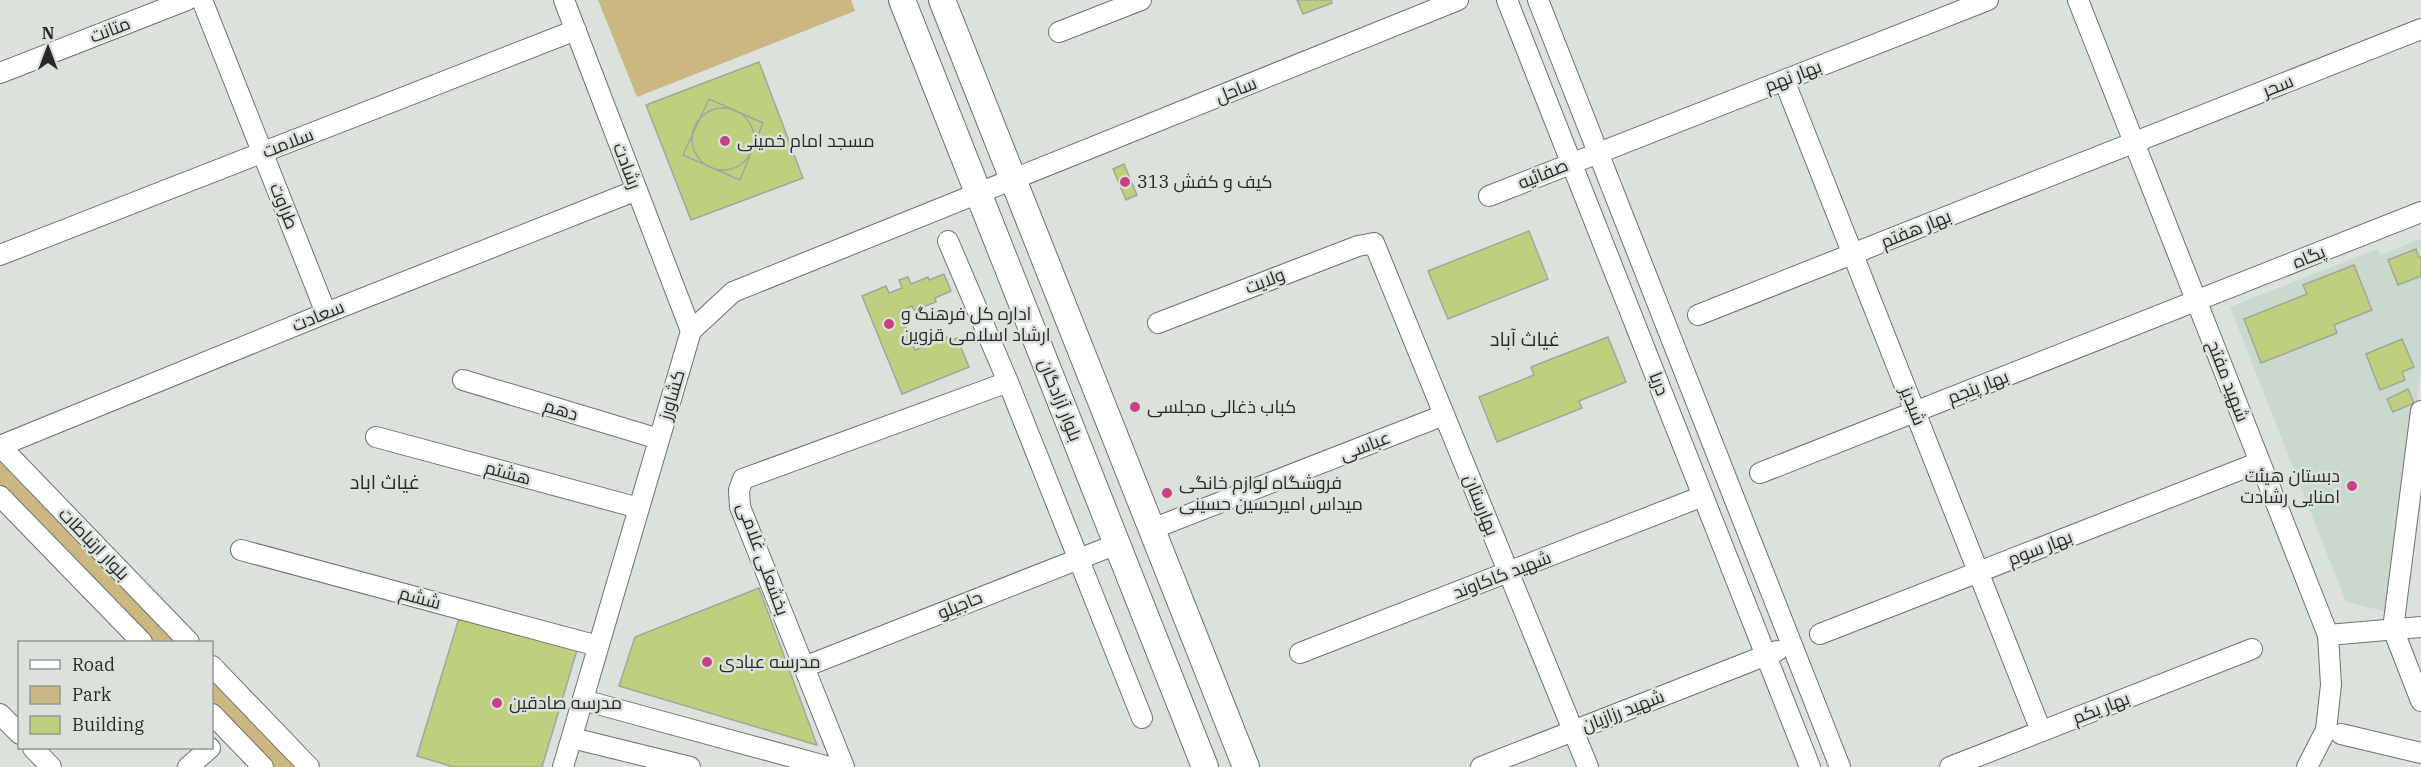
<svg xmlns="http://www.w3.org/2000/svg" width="2421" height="767" viewBox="0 0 2421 767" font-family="'IBM Plex Serif',Cairo,serif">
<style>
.built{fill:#cbd8cd}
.green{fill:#ccb682}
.building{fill:#bed07d;stroke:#a3a59e;stroke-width:1.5}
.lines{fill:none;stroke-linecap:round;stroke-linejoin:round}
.minor-casing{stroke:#6c726d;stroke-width:22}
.major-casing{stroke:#6c726d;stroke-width:28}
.minor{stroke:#fff;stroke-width:20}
.major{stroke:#fff;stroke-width:26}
.poi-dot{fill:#c84283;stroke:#dbe2dc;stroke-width:2}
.labels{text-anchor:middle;stroke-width:5;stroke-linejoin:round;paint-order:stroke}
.street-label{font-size:18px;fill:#282a28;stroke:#dbe2dc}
.poi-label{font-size:18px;fill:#282a28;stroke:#dbe2dc;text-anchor:start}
.neighbourhood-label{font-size:20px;fill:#282a28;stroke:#dbe2dc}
</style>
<rect width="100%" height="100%" fill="#dbe2dc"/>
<!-- built -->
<path class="built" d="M 2421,238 L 2421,369 L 2387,612 L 2346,602 L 2230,307 L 2377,249 L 2380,256 Z"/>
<!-- green -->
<path class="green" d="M 598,0 L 851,0 L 855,11 L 637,97 Z
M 0,446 L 189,642 L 142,642 L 0,496 Z
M 212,666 L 309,767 L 263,767 L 212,714 Z"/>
<!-- building -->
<path class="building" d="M 1297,0 L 1331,0 L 1332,3 L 1303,14 Z
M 759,62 L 803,178 L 691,220 L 646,105 Z
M 709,99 L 763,123 L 740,180 L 683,155 Z
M692 139a31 31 0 1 1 62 0a31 31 0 1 1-62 0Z
M 1124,164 L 1137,195 L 1126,200 L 1113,169 Z
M 1529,231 L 1548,279 L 1448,319 L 1428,271 Z
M 2416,249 L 2418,257 L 2421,256 L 2421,276 L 2398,285 L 2388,260 Z
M 2354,265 L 2372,310 L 2334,325 L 2337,333 L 2261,363 L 2244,319 L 2307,294 L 2303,285 Z
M 944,274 L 951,291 L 935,298 L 936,302 L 914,310 L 912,306 L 899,312 L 915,350 L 947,337 L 949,341 L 957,338 L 969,367 L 902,394 L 862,296 L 886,286 L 889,293 L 902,288 L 899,280 L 908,277 L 911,284 L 928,277 L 929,280 Z
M 1608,337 L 1626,382 L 1579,401 L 1582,408 L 1497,442 L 1479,397 L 1534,375 L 1531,367 Z
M 2402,339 L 2414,367 L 2402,372 L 2405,380 L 2380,390 L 2366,354 Z
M 2408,389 L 2414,403 L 2393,412 L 2387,399 Z
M 759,588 L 817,745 L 619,686 L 635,637 Z
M 460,615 L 577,650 L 542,767 L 454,767 L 417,756 Z"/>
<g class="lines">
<!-- minor casing -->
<g class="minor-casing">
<path id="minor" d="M 202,0 L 326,313
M 564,0 L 691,331
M 1507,0 L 1810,767
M 1538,0 L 1840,767
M 2078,0 L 2328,635 L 2331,685 L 2326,730 L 2307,767
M 1059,32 L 1141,0
M 0,73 L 187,0
M 1784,80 L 2041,731
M 1489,196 L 1988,0
M 948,241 L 1008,382 L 1142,718
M 0,255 L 576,30
M 1698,315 L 2421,29
M 1158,323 L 1358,246 L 1374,243 L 1588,767
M 463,380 L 659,439
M 2421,411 L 2393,629 L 2421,701
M 376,437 L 639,508
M 0,446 L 326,313 L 637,190
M 0,446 L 189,642
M 1760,473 L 2421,212
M 0,496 L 142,642
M 1152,529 L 1444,415
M 241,550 L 598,646
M 1820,634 L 2260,462
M 2328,635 L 2421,627
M 1300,653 L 1703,496
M 212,666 L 309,767
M 804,667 L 1117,544
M 583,700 L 829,767
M 0,714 L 20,734
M 212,714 L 263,767
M 2341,734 L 2421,753
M 572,738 L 690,767
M 33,748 L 51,767
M 188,767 L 210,748
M 563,767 L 691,331 L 733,292 L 1458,0
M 844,767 L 740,507 L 739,490 L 743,479 L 1008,382
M 1481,767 L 1777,651
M 1950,767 L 2252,649"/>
</g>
<!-- major casing -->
<g class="major-casing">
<path id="major" d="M 902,0 L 1205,767
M 942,0 L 1246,767"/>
</g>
<!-- minor -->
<use href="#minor" class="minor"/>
<!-- major -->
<use href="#major" class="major"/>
</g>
<!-- markers -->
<g class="poi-dot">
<circle cx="725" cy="141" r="6"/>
<circle cx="1125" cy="182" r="6"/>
<circle cx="889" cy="324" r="6"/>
<circle cx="1135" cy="407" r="6"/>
<circle cx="2352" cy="486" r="6"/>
<circle cx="1167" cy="493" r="6"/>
<circle cx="707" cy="662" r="6"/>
<circle cx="497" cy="703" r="6"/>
</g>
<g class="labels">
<!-- street labels -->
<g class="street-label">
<text transform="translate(110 30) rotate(-21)" y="6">متانت</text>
<text transform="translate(1793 76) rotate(-21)" y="6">بهار نهم</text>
<text transform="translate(2278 86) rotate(-22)" y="6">سحر</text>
<text transform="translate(1236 90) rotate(-22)" y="6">ساحل</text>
<text transform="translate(288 143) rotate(-21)" y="6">سلامت</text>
<text transform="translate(627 166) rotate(69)" y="6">رشادت</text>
<text transform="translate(1543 174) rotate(-22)" y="6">صفائیه</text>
<text transform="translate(284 206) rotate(68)" y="6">طراوت</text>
<text transform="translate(1916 229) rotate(-22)" y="6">بهار هفتم</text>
<text transform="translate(2309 257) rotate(-22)" y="6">پگاه</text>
<text transform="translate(1265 281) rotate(-21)" y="6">ولایت</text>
<text transform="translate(318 316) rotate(-22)" y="6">سعادت</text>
<text transform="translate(2228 381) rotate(69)" y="6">شهید مفتح</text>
<text transform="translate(1659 384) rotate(68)" y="6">دریا</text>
<text transform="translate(1978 387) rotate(-21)" y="6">بهار پنجم</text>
<text transform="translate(672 395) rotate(-74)" y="6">کشاورز</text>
<text transform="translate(1060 400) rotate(68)" y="6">بلوار آزادگان</text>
<text transform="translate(1913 406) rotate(68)" y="6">شبدیز</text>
<text transform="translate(561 410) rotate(17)" y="6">دهم</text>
<text transform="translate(1365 446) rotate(-21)" y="6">عباسی</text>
<text transform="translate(508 473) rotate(15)" y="6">هشتم</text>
<text transform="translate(1481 505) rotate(68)" y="6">بهارستان</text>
<text transform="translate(94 544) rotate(46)" y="6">بلوار ارتباطات</text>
<text transform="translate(2040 548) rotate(-21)" y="6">بهار سوم</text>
<text transform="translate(763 559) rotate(70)" y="6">بخشعلی غلامی</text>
<text transform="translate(1502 575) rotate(-21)" y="6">شهید کاکاوند</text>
<text transform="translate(420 598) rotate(15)" y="6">ششم</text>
<text transform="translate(960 605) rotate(-22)" y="6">حاجیلو</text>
<text transform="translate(2101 708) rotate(-21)" y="6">بهار یکم</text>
<text transform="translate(1623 711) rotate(-21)" y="6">شهید رزازیان</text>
</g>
<!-- poi labels -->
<g class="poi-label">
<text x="737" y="147">مسجد امام خمینی</text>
<text x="1137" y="188">کیف و کفش 313</text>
<text x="901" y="320">اداره کل فرهنگ و<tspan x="901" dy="21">ارشاد اسلامی قزوین</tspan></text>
<text x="1147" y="413">کباب ذغالی مجلسی</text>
<text x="2340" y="482" text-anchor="end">دبستان هیئت<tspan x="2340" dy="21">امنایی رشادت</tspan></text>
<text x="1179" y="489">فروشگاه لوازم خانگی<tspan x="1179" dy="21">میداس امیرحسین حسینی</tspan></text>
<text x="719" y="668">مدرسه عبادی</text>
<text x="509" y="709">مدرسه صادقین</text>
</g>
<!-- neighbourhood labels -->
<g class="neighbourhood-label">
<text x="1525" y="346">غیاث آباد</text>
<text x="385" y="489">غیاث اباد</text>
</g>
</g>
<!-- legend -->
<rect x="18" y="641" width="195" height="108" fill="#dbe2dc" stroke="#939894" stroke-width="1.5"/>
<rect x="30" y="660" width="30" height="9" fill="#ffffff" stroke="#939894" stroke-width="1.5"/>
<text x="72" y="671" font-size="18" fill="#282a28">Road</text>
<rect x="30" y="686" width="30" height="18" fill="#ccb682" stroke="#939894" stroke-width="1.5"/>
<text x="72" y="701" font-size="18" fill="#282a28">Park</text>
<rect x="30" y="716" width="30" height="18" fill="#bed07d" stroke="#939894" stroke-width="1.5"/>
<text x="72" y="731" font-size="18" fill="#282a28">Building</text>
<!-- north arrow -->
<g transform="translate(48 48)" stroke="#dbe2dc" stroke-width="4.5" paint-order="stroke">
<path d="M0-4.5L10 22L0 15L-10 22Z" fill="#282a28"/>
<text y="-9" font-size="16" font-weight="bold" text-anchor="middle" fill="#282a28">N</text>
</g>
</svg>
